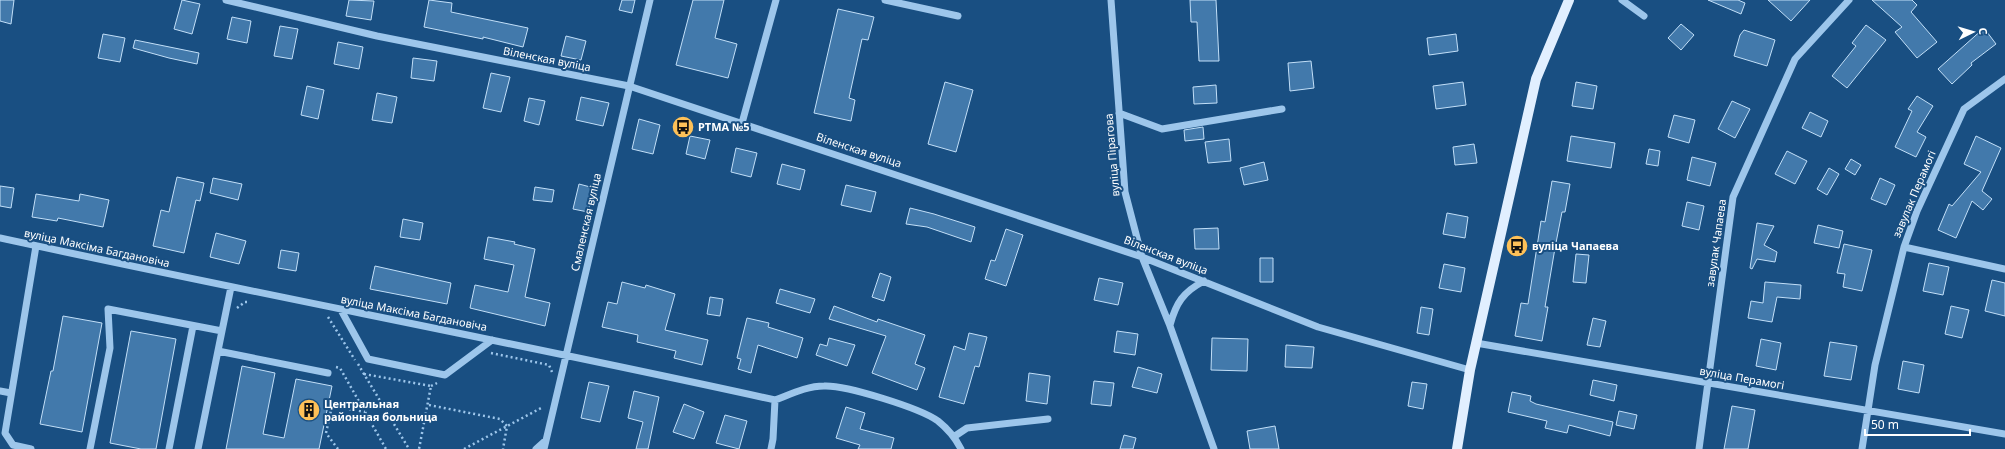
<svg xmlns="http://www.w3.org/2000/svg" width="2005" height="449" viewBox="0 0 2005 449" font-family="'Noto Sans',sans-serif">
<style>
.building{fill:#4279ab;stroke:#c2dff8}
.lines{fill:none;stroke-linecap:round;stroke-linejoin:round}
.path{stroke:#9dc6eb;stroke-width:2.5;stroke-dasharray:2 3;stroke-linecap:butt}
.minor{stroke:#9dc6eb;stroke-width:7}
.major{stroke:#e1efff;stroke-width:10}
.labels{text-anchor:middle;stroke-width:4;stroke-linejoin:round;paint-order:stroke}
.street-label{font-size:11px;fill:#fff;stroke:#194f82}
.poi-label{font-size:11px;font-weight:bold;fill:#fff;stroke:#194f82;text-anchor:start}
</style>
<rect width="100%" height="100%" fill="#194f82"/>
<!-- building -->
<path class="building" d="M 0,0 L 14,0 L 11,24 L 0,21 Z
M 182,0 L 200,4 L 192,34 L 174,29 Z
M 349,0 L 374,1 L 371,20 L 346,16 Z
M 429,0 L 452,3 L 451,12 L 528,28 L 523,47 L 483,37 L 483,39 L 424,27 Z
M 622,0 L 635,0 L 632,13 L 619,10 Z
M 693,0 L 724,0 L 715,38 L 737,44 L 728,78 L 676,65 Z
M 1190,0 L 1216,0 L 1219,61 L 1199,61 L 1197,22 L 1191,22 Z
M 1708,0 L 1738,0 L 1745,3 L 1741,14 Z
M 1768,0 L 1810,0 L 1791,21 Z
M 1872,0 L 1912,0 L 1917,5 L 1911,12 L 1937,42 L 1917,58 L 1895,32 L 1902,27 Z
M 838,9 L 874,17 L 868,40 L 862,39 L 849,98 L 855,100 L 851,121 L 814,113 Z
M 232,17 L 251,21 L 247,43 L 227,39 Z
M 1681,24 L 1694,35 L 1681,50 L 1668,38 Z
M 1866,25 L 1886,40 L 1847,88 L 1832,76 L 1856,46 L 1852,43 Z
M 280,26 L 298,29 L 292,59 L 274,56 Z
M 1984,28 L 1996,44 L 1971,63 L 1972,65 L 1952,84 L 1938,69 Z
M 1744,30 L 1775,40 L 1767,66 L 1734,56 L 1740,35 Z
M 103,34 L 125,38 L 120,62 L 98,58 Z
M 1456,34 L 1458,51 L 1429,55 L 1427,38 Z
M 566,36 L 586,41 L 581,60 L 561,56 Z
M 135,40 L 199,53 L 197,64 L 169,58 L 133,48 Z
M 338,42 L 363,47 L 359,69 L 334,64 Z
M 413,58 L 437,61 L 434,81 L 411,78 Z
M 1311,61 L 1314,88 L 1290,91 L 1288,63 Z
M 491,73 L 510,77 L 501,112 L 483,108 Z
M 945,82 L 973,90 L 956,152 L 928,144 Z
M 1463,82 L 1466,105 L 1436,109 L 1433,86 Z
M 1576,82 L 1597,86 L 1593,109 L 1572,106 Z
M 1216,85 L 1217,103 L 1194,104 L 1193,87 Z
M 307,86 L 324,90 L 318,119 L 301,115 Z
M 377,93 L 397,97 L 392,123 L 372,120 Z
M 1917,96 L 1933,106 L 1917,132 L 1926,137 L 1916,157 L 1895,147 L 1912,111 L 1908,109 Z
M 581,97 L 609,103 L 603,126 L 576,120 Z
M 529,98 L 545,101 L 539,125 L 524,121 Z
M 1732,101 L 1750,109 L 1735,138 L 1718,129 Z
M 1810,112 L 1828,121 L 1821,137 L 1802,128 Z
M 1674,115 L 1695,120 L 1689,143 L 1668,137 Z
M 639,119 L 660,125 L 653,154 L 632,149 Z
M 1203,127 L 1204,139 L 1185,141 L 1184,130 Z
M 690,136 L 710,140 L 705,159 L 686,154 Z
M 1571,136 L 1615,143 L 1611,168 L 1567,161 Z
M 1976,136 L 2001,148 L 1982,191 L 1992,199 L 1983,210 L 1972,201 L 1956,238 L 1938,230 L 1949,204 L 1952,206 L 1981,172 L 1964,164 Z
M 1229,139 L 1231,161 L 1208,163 L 1205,142 Z
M 1474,144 L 1477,163 L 1455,165 L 1453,147 Z
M 736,148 L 757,153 L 751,177 L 731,172 Z
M 1649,149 L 1660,151 L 1658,166 L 1646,164 Z
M 1787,151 L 1807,161 L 1795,184 L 1775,174 Z
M 1692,157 L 1716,163 L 1710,186 L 1687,180 Z
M 1851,159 L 1861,165 L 1855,175 L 1845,169 Z
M 1264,162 L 1268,180 L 1244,185 L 1240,168 Z
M 782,164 L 805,170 L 800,190 L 777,184 Z
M 1829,168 L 1839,174 L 1827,195 L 1817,189 Z
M 177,177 L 204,183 L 200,201 L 196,200 L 184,253 L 153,246 L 161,210 L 169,212 Z
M 213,178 L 242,184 L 238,200 L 210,193 Z
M 1880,178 L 1895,185 L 1886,205 L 1871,199 Z
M 1552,181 L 1570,184 L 1565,212 L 1562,212 L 1555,248 L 1545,307 L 1548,307 L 1542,341 L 1515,336 L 1521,303 L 1528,304 L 1541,221 L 1545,222 Z
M 579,184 L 594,188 L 588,212 L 573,209 Z
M 846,185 L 876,192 L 871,212 L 841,205 Z
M 0,186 L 14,188 L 11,208 L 0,206 Z
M 535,187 L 554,190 L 552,202 L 533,200 Z
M 36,194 L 79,201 L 80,194 L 109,200 L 103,227 L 58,218 L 57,221 L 32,217 Z
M 1687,202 L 1704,206 L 1699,230 L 1682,226 Z
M 910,208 L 934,214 L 975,227 L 971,242 L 927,227 L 906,224 Z
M 1447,213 L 1468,217 L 1465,238 L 1443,234 Z
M 403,219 L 423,223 L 420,240 L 400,237 Z
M 1757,223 L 1774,226 L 1764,245 L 1777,252 L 1775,262 L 1757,259 L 1752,269 L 1750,268 Z
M 1818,225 L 1843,231 L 1839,248 L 1814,243 Z
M 1218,228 L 1219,249 L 1195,249 L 1194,229 Z
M 1006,229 L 1023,235 L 1006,286 L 985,279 L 991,260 L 995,261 Z
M 216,233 L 246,241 L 239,264 L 210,257 Z
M 488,237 L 515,242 L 514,244 L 535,249 L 525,297 L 550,303 L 545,326 L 470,308 L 475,285 L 508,292 L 514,265 L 484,259 Z
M 1844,244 L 1872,250 L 1862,291 L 1843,287 L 1845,274 L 1837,273 Z
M 281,250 L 299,253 L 296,271 L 278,268 Z
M 1576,254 L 1589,255 L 1586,283 L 1573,282 Z
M 1260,258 L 1273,258 L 1273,282 L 1260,282 Z
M 1929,263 L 1949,267 L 1943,295 L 1923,291 Z
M 1444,264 L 1465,268 L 1461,292 L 1439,288 Z
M 375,266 L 451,283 L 447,304 L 370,289 Z
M 880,273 L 891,277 L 884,301 L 872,297 Z
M 1099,278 L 1123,283 L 1118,305 L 1094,300 Z
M 1992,280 L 2005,283 L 2005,316 L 1985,311 Z
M 622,282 L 645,288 L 646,285 L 675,294 L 665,330 L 708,340 L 702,365 L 674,358 L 676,351 L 637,342 L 638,335 L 602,327 L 608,302 L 617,304 Z
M 1765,282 L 1801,285 L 1800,299 L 1777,297 L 1772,322 L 1748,318 L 1751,301 L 1763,303 Z
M 780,289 L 815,299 L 810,313 L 776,303 Z
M 710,297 L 723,299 L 720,316 L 707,314 Z
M 834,306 L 877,322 L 878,319 L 925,335 L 915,364 L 925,368 L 917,390 L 872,373 L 886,336 L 829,319 Z
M 1951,306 L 1969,310 L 1962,338 L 1945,334 Z
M 1421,307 L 1433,309 L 1429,335 L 1417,333 Z
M 63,316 L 102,323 L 82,432 L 40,424 L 51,371 L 53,371 Z
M 747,318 L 769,323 L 768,327 L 803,338 L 797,358 L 758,345 L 751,373 L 738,369 L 741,359 L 737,358 Z
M 1593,318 L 1606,321 L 1600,347 L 1587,345 Z
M 131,331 L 176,339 L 156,449 L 141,449 L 110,443 Z
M 1117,331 L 1138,334 L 1135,355 L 1114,352 Z
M 969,333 L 987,337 L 979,367 L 975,366 L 964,404 L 939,397 L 954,346 L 965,350 Z
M 829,338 L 855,345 L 847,366 L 816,355 L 820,344 L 827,346 Z
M 1212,338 L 1248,339 L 1247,371 L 1211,370 Z
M 1761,339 L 1781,343 L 1776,370 L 1756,366 Z
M 1830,342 L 1857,346 L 1851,380 L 1824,376 Z
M 1286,345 L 1314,347 L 1312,368 L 1285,367 Z
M 1903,361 L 1924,365 L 1919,393 L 1898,389 Z
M 242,366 L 275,373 L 263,434 L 284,438 L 296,379 L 332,386 L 319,449 L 226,449 Z
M 1138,367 L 1162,374 L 1157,393 L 1132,387 Z
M 1029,373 L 1050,376 L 1047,404 L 1026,401 Z
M 1593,380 L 1617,385 L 1614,401 L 1590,395 Z
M 1094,381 L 1114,383 L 1111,406 L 1091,404 Z
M 589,382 L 609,386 L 600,422 L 581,418 Z
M 1412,382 L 1427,384 L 1423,409 L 1408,406 Z
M 634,391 L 659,397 L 648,449 L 636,449 L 643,422 L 628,418 Z
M 1512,392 L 1531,396 L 1530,401 L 1536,404 L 1613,422 L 1610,436 L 1569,425 L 1567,433 L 1545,428 L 1547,421 L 1508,412 Z
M 684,404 L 704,412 L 694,439 L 673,432 Z
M 1732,406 L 1755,410 L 1748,449 L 1724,449 Z
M 846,407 L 865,413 L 860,429 L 894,438 L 891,449 L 858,449 L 860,445 L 836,438 Z
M 1619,411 L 1637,415 L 1634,429 L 1616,425 Z
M 725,415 L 747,421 L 739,449 L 716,443 Z
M 1275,426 L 1279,449 L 1250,449 L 1247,431 Z
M 1124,435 L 1136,438 L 1133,449 L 1120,449 Z"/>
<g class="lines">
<!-- path -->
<path class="path" d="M 237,308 L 245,302 L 249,302
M 328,317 L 355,360
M 491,353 L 549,365 L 552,372
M 358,364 L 409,449
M 336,367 L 340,368 L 386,449
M 364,374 L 431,386 L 419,449
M 431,386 L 437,383
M 429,405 L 500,419 L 507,426 L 503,449
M 338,449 L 326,433 L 332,406 L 365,412
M 464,449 L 543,407"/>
<!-- minor -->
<path class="minor" d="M 226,0 L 377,36 L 629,86 L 1142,257 L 1318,327 L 1470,370
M 885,0 L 958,16
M 1111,0 L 1125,192 L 1142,257 L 1170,326 L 1214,449
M 1622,0 L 1644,16
M 1119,113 L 1162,129 L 1282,109
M 742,123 L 776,0
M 0,238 C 258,294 517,343 775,400
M 1904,247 L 2005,269
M 341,310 L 368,359 L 445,375 L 492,340
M 1170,325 C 1176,303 1183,292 1204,281
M 1476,343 L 2005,434
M 218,351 L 328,373
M 0,391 L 11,393
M 775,400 C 791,394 807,386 824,386 C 846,385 920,408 938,421 C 948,429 955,437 961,449
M 955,436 L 967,428 L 1048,419
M 31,449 L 13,445 L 5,433 L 36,246
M 90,449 L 110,348 L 108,309 L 222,331 L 231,287
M 169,449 L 193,326
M 198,449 L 222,331
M 536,449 L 546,440
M 544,449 L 650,0
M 771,449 L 773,439 L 775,400
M 1699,449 L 1733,197 L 1795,59 L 1849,0
M 1862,449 L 1875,365 L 1904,247 L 1917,211 L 1964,109 L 2005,79"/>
<!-- major -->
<path class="major" d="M 1457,449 L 1470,370 L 1536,79 L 1569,0"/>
</g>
<!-- icons -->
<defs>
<g id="bus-disc" transform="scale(1.15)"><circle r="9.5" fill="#fec158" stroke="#194f82"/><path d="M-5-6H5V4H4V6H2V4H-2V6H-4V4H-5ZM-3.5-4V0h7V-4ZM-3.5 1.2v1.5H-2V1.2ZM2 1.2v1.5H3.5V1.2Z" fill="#111"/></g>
<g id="building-disc" transform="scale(1.15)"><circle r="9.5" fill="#fec158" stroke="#194f82"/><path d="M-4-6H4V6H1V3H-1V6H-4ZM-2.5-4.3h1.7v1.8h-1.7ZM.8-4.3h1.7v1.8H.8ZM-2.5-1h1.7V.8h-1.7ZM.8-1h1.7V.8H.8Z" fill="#111"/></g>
</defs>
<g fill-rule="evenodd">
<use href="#bus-disc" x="683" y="127"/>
<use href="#bus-disc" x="1517" y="246"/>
<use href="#building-disc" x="309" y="410"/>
</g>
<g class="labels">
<!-- street labels -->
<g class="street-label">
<text transform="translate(547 59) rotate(11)" y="4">Віленская вуліца</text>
<text transform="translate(859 150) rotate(18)" y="4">Віленская вуліца</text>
<text transform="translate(1112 155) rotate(-95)" y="4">вуліца Пірагова</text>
<text transform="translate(1914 194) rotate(-67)" y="4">завулак Перамогі</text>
<text transform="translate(586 222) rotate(-77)" y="4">Смаленская вуліца</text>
<text transform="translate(1716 243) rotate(-82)" y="4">завулак Чапаева</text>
<text transform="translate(97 248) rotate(12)" y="4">вуліца Максіма Багдановіча</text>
<text transform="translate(1166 255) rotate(21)" y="4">Віленская вуліца</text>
<text transform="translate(414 313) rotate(11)" y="4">вуліца Максіма Багдановіча</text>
<text transform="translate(1742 378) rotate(10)" y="4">вуліца Перамогі</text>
</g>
<!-- poi labels -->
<g class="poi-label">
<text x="698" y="131">РТМА №5</text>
<text x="1532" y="250">вуліца Чапаева</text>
<text x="324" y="408">Центральная<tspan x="324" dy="13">районная больница</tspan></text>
</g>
</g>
<!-- north arrow -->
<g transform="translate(1973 32) rotate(85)" stroke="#194f82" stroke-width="3" paint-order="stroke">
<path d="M0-3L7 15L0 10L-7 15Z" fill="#ffffff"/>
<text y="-6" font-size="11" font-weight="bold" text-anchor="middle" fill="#ffffff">С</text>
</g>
<!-- scale -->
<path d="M1865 429v6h105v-6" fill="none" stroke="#ffffff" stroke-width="2"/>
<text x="1871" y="429" font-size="12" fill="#ffffff" stroke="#194f82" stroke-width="3" paint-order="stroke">50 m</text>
</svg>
